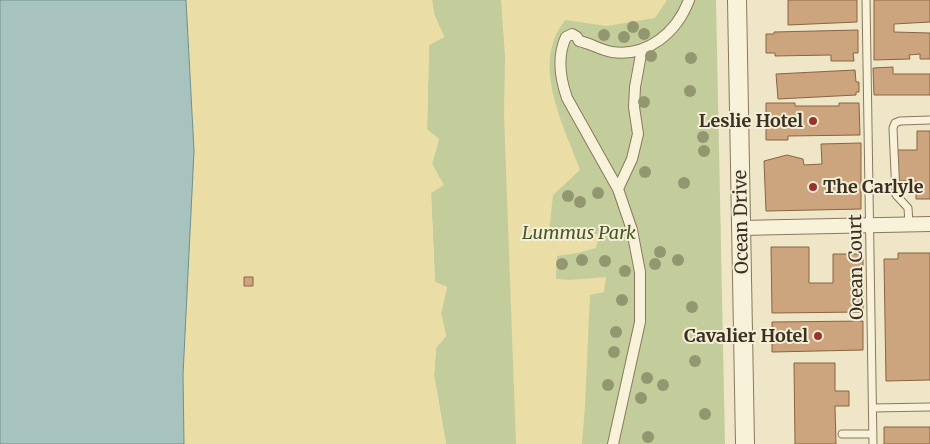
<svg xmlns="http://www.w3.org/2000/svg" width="930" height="444" viewBox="0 0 930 444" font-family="Merriweather,serif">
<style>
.green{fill:#c3cd9b}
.sand{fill:#eadda5}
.water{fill:#a8c2bd;stroke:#6e918b}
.building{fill:#cca47d;stroke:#896442}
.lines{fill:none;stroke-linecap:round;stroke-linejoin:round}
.service-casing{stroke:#8a785c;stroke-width:9}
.pedestrian-casing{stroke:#8a785c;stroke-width:12}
.minor-casing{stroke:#8a785c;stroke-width:16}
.tertiary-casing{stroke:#8a785c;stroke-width:20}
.service{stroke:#f9f2da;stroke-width:7}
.pedestrian{stroke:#f9f2da;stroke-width:10}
.minor{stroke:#f9f2da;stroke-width:14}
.tertiary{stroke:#f9f2da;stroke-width:18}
.tree{fill:#92976f}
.poi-dot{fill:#99342d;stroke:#f6efd7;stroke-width:2}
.labels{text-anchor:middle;stroke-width:4;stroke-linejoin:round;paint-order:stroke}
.poi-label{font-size:18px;font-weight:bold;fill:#3a2f20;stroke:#f6efd7;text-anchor:end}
.street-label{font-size:18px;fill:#3a2f20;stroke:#f6efd7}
.park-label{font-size:18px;font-style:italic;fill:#475727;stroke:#f6efd7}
</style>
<rect width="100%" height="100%" fill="#eee6c7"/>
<!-- green -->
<path class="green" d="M 432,0 L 716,0 L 725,444 L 446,444 L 434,375 L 436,348 L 446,336 L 441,313 L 447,287 L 435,282 L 431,193 L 443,185 L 432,164 L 439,139 L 427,130 L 429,45 L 444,37 L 434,14 Z"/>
<!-- sand -->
<path class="sand" d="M 186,0 L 432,0 L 434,14 L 444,37 L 429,45 L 427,129 L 439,139 L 432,164 L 444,185 L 431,193 L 435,282 L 447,287 L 441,313 L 446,336 L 436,348 L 434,375 L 446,444 L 182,444 L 181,368 L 194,151 Z
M 501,0 L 667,0 L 655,18 L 607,26 L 565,20 C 561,26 556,33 554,40 C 539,80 566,132 580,170 L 553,195 L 549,232 L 599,234 L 596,248 L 578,253 L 557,256 L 556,279 L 570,280 L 606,277 L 604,292 L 590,295 L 585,406 L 582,444 L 516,444 L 504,115 L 505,57 Z"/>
<!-- water -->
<path class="water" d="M 0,0 L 186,0 L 194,151 L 183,375 L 184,444 L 0,444 Z"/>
<!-- building -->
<path class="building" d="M 788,0 L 857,0 L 857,22 L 788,25 Z
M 874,0 L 930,0 L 930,22 L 894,24 L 894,32 L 930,33 L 930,59 L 920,59 L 920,54 L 909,55 L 910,59 L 874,60 Z
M 858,30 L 858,53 L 853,53 L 854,61 L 831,61 L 831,55 L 775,56 L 775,53 L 766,53 L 766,34 L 774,34 L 774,32 Z
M 893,67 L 893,74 L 930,74 L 930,95 L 874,95 L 873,68 Z
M 855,70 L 856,82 L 859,82 L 859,92 L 856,92 L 856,95 L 778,99 L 776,74 Z
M 766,103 L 795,103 L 795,106 L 839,106 L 839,103 L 859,103 L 860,135 L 788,136 L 788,140 L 766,140 Z
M 917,131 L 930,131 L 930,199 L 916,199 L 916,181 L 897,181 L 897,150 L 917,150 Z
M 861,143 L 861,209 L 766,211 L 764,161 L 787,155 L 803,159 L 804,165 L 822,164 L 821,144 Z
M 771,247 L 809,247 L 809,283 L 833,283 L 833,254 L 863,254 L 863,312 L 772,313 Z
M 898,253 L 930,253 L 930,380 L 886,381 L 884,259 L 898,259 Z
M 244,277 L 253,277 L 253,286 L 244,286 Z
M 863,321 L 863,350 L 772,352 L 772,322 Z
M 794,363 L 835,363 L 835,391 L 849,391 L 849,406 L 835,406 L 836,444 L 795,444 Z
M 884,427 L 930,427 L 930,444 L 884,444 Z"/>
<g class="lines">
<!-- service casing -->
<g class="service-casing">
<path id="service" d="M 866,0 L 873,444
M 909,224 L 908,208 L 896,195 L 893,128 L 895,123 L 900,121 L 930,120
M 873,408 L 930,407
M 842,434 L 873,434"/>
</g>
<!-- pedestrian casing -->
<g class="pedestrian-casing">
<path id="pedestrian" d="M 618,189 L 632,159 L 638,134 L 634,107 L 635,87 L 642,49
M 613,444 L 640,322 L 640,272 L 632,230 L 618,189 L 567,98 C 560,78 557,56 566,37 L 572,34 L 577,37 L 579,41 C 590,43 600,50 612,52 C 648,57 677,32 689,0"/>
</g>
<!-- minor casing -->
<g class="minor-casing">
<path id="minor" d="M 742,228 L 930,224"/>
</g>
<!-- tertiary casing -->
<g class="tertiary-casing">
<path id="tertiary" d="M 737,0 L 745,444"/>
</g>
<!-- service -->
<use href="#service" class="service"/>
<!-- pedestrian -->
<use href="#pedestrian" class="pedestrian"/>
<!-- minor -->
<use href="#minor" class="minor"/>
<!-- tertiary -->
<use href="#tertiary" class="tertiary"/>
</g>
<!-- trees -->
<g class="tree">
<circle cx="633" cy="27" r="6"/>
<circle cx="644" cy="34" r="6"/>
<circle cx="604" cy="35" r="6"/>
<circle cx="624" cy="37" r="6"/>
<circle cx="651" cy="56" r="6"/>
<circle cx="691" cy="58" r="6"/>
<circle cx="690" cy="91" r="6"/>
<circle cx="644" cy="102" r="6"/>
<circle cx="703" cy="137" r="6"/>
<circle cx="704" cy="151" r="6"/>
<circle cx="645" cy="172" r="6"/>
<circle cx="684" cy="183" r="6"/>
<circle cx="598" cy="193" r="6"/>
<circle cx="568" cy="196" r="6"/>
<circle cx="580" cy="202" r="6"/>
<circle cx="660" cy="252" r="6"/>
<circle cx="582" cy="260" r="6"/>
<circle cx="678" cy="260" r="6"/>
<circle cx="605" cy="261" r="6"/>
<circle cx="562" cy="264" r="6"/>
<circle cx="655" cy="264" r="6"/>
<circle cx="625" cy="271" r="6"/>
<circle cx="622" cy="300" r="6"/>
<circle cx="692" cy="307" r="6"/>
<circle cx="616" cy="332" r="6"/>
<circle cx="614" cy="352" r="6"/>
<circle cx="695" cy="361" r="6"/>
<circle cx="647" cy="378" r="6"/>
<circle cx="608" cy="385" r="6"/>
<circle cx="663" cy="385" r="6"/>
<circle cx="641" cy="398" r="6"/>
<circle cx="705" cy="414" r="6"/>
<circle cx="648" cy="437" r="6"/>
</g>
<!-- markers -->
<g class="poi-dot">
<circle cx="813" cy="121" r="5"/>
<circle cx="813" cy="187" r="5"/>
<circle cx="818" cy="336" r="5"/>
</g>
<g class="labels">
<!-- poi labels -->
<g class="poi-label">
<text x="803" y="127">Leslie Hotel</text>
<text x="823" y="193" text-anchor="start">The Carlyle</text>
<text x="808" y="342">Cavalier Hotel</text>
</g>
<!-- street labels -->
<g class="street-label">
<text transform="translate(741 222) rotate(-91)" y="6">Ocean Drive</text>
<text transform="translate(856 267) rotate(-91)" y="6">Ocean Court</text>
</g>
<!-- park labels -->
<g class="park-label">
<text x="579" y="239">Lummus Park</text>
</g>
</g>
</svg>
